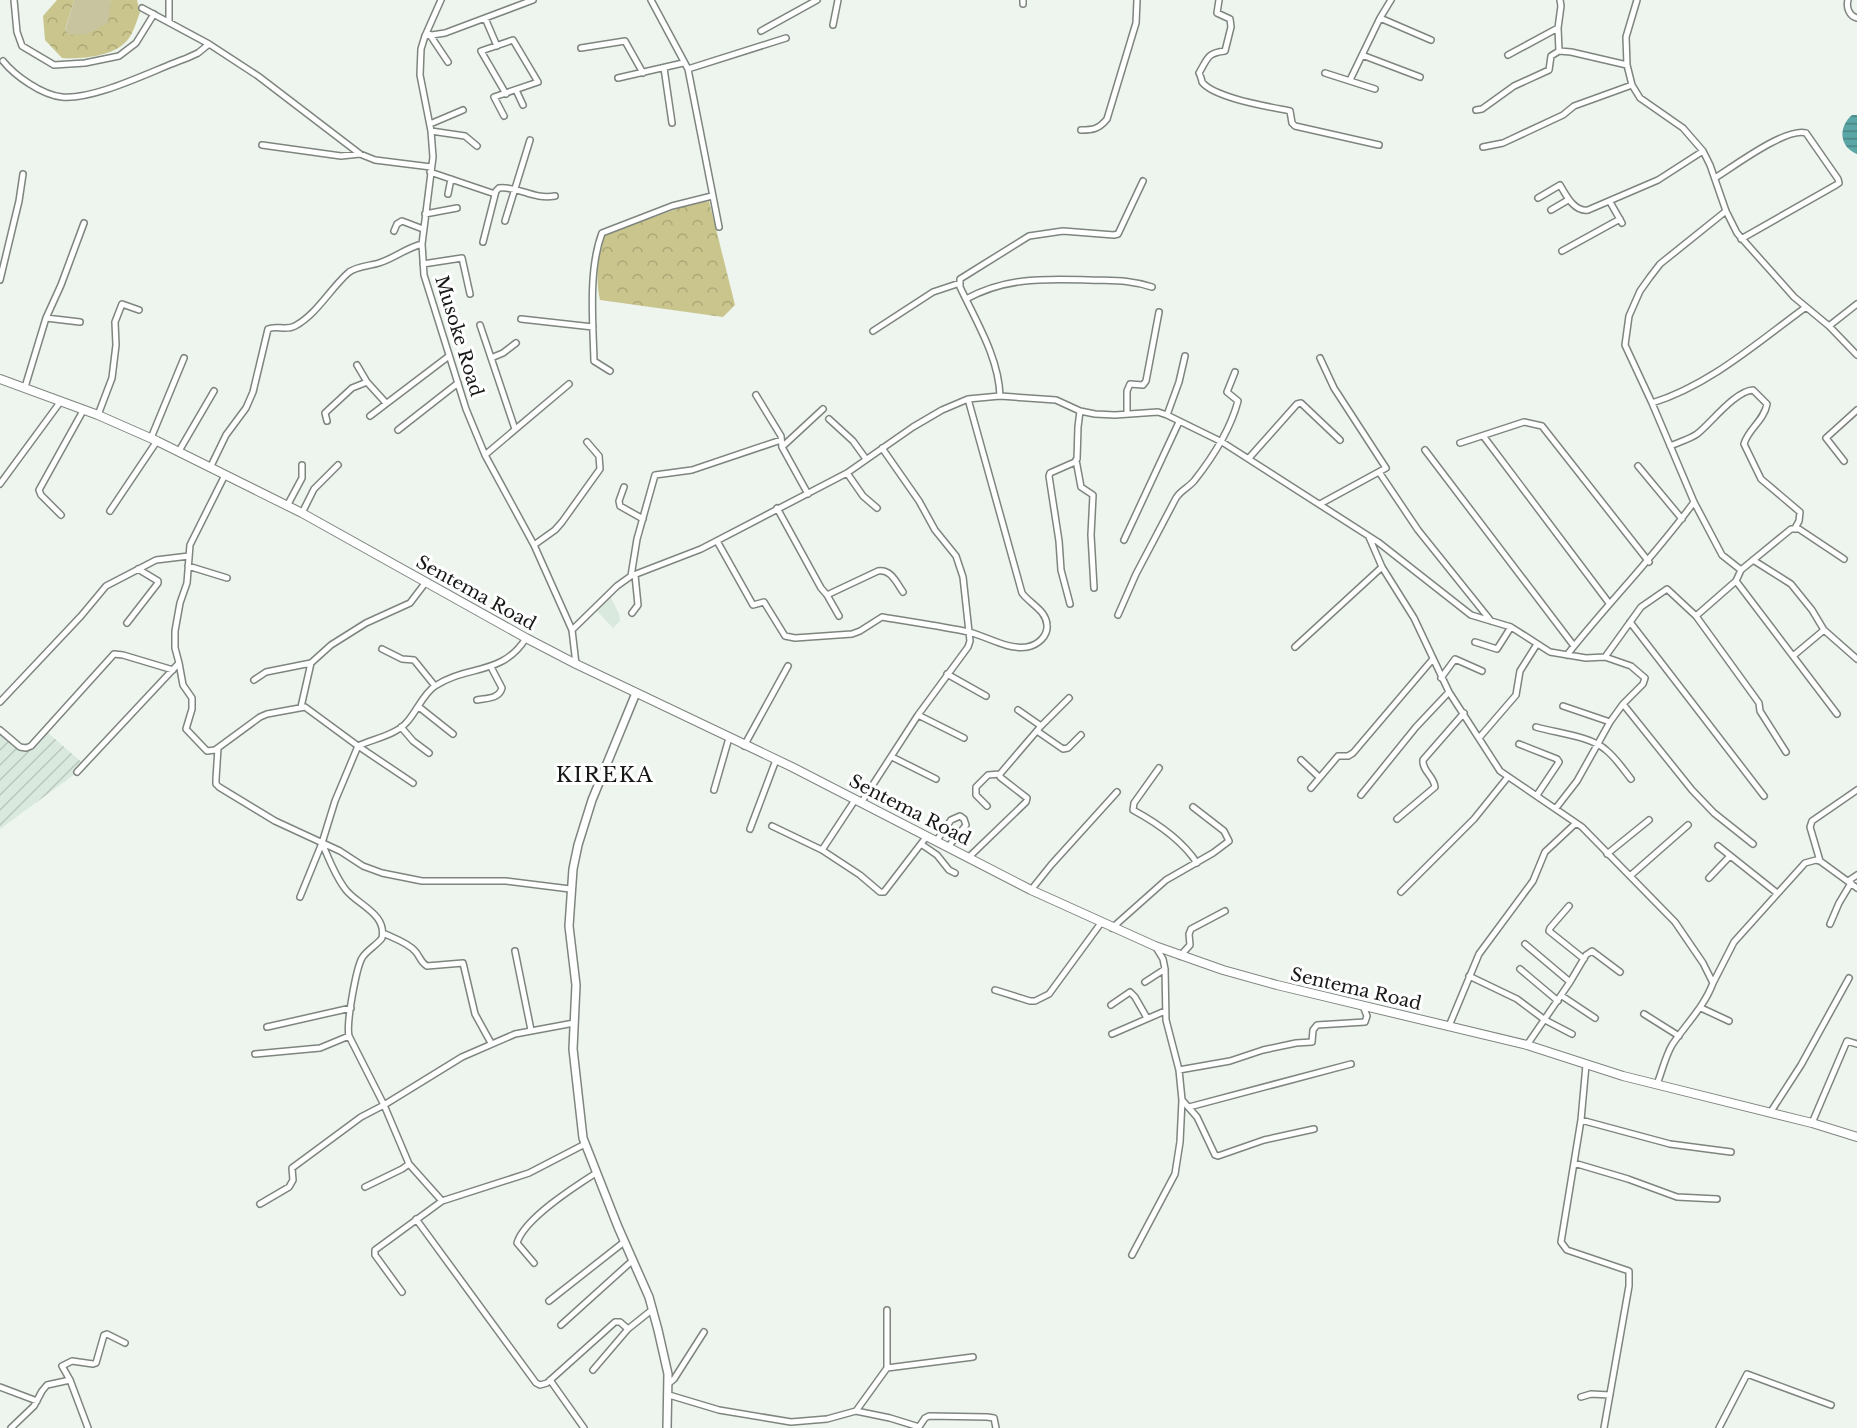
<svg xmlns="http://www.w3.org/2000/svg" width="1857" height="1428" viewBox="0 0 1857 1428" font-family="'Libre Baskerville',serif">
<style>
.built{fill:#dae9dd}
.industrial{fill:url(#industrial-furrows)}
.forest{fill:url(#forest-crowns)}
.green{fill:#c7c49f}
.water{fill:url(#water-rules)}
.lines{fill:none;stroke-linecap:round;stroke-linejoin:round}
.minor-casing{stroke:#7e857f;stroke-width:8}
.tertiary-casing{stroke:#7e857f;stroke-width:10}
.secondary-casing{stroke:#7e857f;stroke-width:10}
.minor{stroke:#fff;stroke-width:5}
.tertiary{stroke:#fff;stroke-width:7}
.secondary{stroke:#fff;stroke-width:8}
.labels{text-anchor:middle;stroke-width:6;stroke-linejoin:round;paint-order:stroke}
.street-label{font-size:18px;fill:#161816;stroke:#fff}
.quarter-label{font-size:21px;letter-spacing:1.5px;fill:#161816;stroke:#fff}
</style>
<defs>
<pattern id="industrial-furrows" width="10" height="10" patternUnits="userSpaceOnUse" patternTransform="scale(1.5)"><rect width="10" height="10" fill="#dae9dd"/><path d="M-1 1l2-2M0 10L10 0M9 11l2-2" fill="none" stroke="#bac7bd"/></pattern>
<pattern id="forest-crowns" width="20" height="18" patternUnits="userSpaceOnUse" patternTransform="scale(1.5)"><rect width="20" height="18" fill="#c9c58c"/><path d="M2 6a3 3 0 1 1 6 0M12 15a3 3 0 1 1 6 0" fill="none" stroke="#aca878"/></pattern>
<pattern id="water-rules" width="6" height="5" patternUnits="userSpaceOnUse" patternTransform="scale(1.5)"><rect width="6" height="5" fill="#5aa5a5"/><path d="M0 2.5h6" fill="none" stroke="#498585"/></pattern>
</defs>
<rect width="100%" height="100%" fill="#edf5ee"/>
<!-- built -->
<path class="built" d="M 610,596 L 619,614 L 620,621 L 613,628 L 596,610 Z"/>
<!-- industrial -->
<path class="industrial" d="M 0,732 L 26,752 L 47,732 L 86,766 L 0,829 Z"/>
<!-- forest -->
<path class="forest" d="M 57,0 L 74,0 L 65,30 L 111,2 L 109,0 L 137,0 L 140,12 C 137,20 134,31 129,38 C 116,57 82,59 62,58 L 45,40 L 43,16 Z
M 709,201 L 735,305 L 723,317 L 600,300 C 595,279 598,256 604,235 L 690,204 Z"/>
<!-- green -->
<path class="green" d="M 74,0 L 109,0 L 111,2 L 108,23 L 88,34 L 71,35 L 65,31 Z"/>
<!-- water -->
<path class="water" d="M 1852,115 L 1857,115 L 1857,154 C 1839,147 1838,127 1852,115 Z"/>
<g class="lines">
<!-- minor casing -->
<g class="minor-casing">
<path id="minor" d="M 14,0 L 17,32 L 22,46 L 54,65 L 85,63 L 119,56 L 136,43 L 154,14
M 169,0 L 169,22
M 441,0 L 425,36 L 421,49 L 420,75 L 431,131 L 433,157 L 422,244 L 424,275 L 466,409 L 485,455 L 534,545 L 572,630 L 576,664
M 651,0 L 688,69 L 719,227
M 1219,0 L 1217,13 L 1230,19 L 1231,27 L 1225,51 C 1207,53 1208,58 1199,73 C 1200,74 1202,81 1202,82 C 1214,98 1271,107 1290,111 L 1292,123 L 1295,126 L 1379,145
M 1637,0 L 1626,37 L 1627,65 L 1632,85 L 1640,98 L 1683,128 L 1703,151 L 1710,165 L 1726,211 L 1737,233 L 1794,297 L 1829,326 L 1857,355
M 1848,0 C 1846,7 1849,16 1857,18
M 1023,4 L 1023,0
M 142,8 L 209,44 L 258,76 L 360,154 L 375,160 L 431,167
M 485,18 L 497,46
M 1380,18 L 1431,40
M 833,25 L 838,0
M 761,31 L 817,0
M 430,35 L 448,62
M 425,36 L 445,33 L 533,0
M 581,48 L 625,41 L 643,73
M 1559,51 L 1558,28 L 1561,6 L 1560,0
M 1362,55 L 1420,77
M 1508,55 L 1558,28
M 3,61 C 15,76 42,95 62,97 C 96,100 153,70 187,58 L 198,53 L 209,44
M 664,68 L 672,123
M 688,69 L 786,38
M 1325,73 L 1375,89
M 618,78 L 683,63
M 1350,80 L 1380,18 L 1391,0
M 516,90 L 523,105
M 1476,110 L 1482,109 L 1514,86 L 1549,70 L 1551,56 L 1559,51 L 1571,52 L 1627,65
M 504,116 L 494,97 L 538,82 L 513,40 L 481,51 L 506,94
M 430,124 L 463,110
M 1081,130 C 1093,130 1099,129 1107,119 L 1136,23 L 1137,0
M 431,131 L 465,136 L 477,146
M 262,145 L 341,156 L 360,154
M 1483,147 L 1503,143 L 1563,115 L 1574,106 L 1632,85
M 430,172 L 495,194
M 1715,178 C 1733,167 1786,127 1806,133 L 1838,179 L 1839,183 L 1836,185 L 1741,239
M 448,194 L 451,179
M 1538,198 L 1560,185 C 1566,195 1574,212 1588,210 L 1658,180 L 1703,151
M 1610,202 L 1622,223
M 1551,210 L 1568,200
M 1726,211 L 1660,264 L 1650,277 L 1640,291 L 1629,316 L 1625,345 L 1652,403 L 1694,502 L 1722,555 L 1741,570
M 425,214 L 457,208
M 505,221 L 530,140
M 394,231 L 397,224 L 402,221 L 423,229
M 483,242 L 496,191 L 499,188 C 519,186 533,200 555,196
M 1562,251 L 1620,219
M 423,264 L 462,258 L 470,294
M 0,280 L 19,201 L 23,174
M 966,299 C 1007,277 1043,279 1088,280 C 1113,281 1127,279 1152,287
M 46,318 L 80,322
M 521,319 L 593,327
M 480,325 L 515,429
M 1829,326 L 1857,304
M 873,331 L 933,292 L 960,283
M 491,358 L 503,353 L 516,343
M 1320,358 L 1334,388 L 1386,468 L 1320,504
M 357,365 L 367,382
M 610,371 L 594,361 C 593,322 588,270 602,233 L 672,206 L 712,196
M 25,387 L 46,318 L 61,285 L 84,223
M 756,395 L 781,436 L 782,447 L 808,494
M 1000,396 C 999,358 976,321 960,287 L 960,279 L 1029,236 L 1063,231 L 1114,235 L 1118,234 L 1143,181
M 1652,403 C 1710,385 1758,342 1806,307
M 1127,413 L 1127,391 L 1130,384 L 1143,385 L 1146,381 L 1159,312
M 98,415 L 112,378 L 116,345 L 115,322 L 122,304 L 139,310
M 1167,415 L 1179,382 L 1185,356
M 370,416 L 449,356
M 829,419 L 853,441 L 866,459
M 327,421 L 325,413 L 352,388 L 367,382 L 386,403
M 398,430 L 458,383
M 1484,437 L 1609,603
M 151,438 L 184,358
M 1460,443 L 1524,422 L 1542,426 L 1649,562
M 1670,446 C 1679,442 1690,439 1697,434 C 1711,423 1735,391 1753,390 L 1767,404 C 1764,421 1748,429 1744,444 L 1761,479 L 1800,512 L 1799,521 L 1795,528
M 782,447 L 823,409
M 1425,450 L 1574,646
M 179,451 L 214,391
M 485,455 L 569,384
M 1249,458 L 1297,404 L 1301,403 L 1340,440
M 1076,460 L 1081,487 L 1093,495 L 1091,535 L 1094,588
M 1844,461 L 1826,438 L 1857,410
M 1638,466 L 1682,519
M 210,468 L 226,435 L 246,408 L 253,392 L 268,329 C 276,325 286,331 295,326 C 317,314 330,289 348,273 C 356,266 370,266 379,263 C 395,258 406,248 422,244
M 1379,472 L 1418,530 L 1491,621
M 847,473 L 863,496 L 877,508
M 0,484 L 61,401
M 624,487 L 619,501 L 620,506 L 643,519
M 287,506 L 302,478 L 302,465
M 777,508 L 821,588 L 827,595 L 878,571 C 891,569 896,582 903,592
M 110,511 L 157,441
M 302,513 L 314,489 L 338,465
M 61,515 L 41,495 L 39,490 L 84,409
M 1369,537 L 1382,567 L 1414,618 L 1449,692 L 1500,771 L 1582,827 L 1675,922 L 1703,963 L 1713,983 C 1704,1007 1686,1024 1672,1045 C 1665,1057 1662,1072 1657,1084
M 1124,540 L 1179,422
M 717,541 L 753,605 L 764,602 L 785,636 L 795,638 L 852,634 L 860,631 L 882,617 C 911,622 940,626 969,632 C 988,637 1008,650 1027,647 C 1038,645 1048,636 1047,625 C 1046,610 1030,604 1022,593 L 968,399
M 534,545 L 555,530 L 562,522 L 600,469 L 599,456 L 587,442
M 1753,560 L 1791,584 L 1812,610 L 1824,630 L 1857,659
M 188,566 L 227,578
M 631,576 L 637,539 L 655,475 L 692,470 L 781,440
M 1736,581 L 1837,714
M 827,595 L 839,616
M 1070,604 L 1061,570 L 1059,541 L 1049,476 L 1050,473 L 1075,462 L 1077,459 L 1078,427 L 1080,411
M 632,613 L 638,605 L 635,575
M 1118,615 L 1136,574 L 1176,498 C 1181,490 1188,488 1194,481 C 1213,457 1230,431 1238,401 L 1227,392 L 1235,372
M 1696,616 L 1736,581 L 1741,570 L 1791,529 L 1799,529 L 1844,559
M 1630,622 L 1764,796
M 127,623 L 158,583 L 158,581 L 138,569
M 572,630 L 617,586 L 631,576 L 701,549 L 847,473 L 913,427 L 942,410 L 968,399 L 1000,396 L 1056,400 L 1080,411 L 1095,414 L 1115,415 L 1158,412 L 1167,415 L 1222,442 L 1378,542 L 1471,615 L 1511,627 L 1550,652 L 1586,658 L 1605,657 L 1631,666 L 1645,678 L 1643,684 L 1623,704 L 1610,722 L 1577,781 L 1556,808
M 1475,642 L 1497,649 L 1511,627
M 1295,647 L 1382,567
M 382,649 L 402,659 L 414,660 L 435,686
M 1567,655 C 1608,603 1655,556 1694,502
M 1793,656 L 1824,630
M 1605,657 L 1641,607 L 1667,589 L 1696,616 L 1759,703 L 1760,711 L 1786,752
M 179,663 L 183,685 L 192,698 L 192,709 L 186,729 L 207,751 L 215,750 L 260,717 L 267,714 L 305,707 L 358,746 L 413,783
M 947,674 L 986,696
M 1441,678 L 1455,659 L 1482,671
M 254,680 L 266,672 L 311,663 L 331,645 L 366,623 L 410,603 L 426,582
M 477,700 C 487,698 499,699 502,688 L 491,667
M 0,702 L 81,616 L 106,586 L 156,560 L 189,556
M 1623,704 L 1692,790 L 1714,813 L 1753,844
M 1563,706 L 1610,722
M 301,707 L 311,663
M 419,707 L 453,734
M 1018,710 L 1041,726
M 918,715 L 964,738
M 401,727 L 413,741 L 429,753
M 1536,727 C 1556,733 1591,736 1606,750 C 1616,758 1623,769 1631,779
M 0,730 L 20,747 L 26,748 L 31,746 L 114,654 L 123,655 L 173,670
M 1037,731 L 1063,749 L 1068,748 L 1081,735
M 1479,738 L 1516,695 L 1520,671 L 1537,644
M 1519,744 L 1557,759 L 1559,762 L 1537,795
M 744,746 L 788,666
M 218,748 L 216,779 L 216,784 L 219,787 L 275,821 L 340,851 L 363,866 L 382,873 L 422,881 L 506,881 L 570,889
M 892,757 L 936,779
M 1301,760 L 1319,777
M 1159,768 L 1134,803 L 1133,810 C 1157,823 1182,840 1197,863
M 77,772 L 179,663 L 175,648 L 175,631 L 180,603 L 187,583 L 190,545 L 225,475
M 1311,788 L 1338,756 L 1348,756 L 1353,753 L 1432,660
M 714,790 L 729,738
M 1361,795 L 1416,727 L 1449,692
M 855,800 L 822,850 L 860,875 L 880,892 L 884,892 L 927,836
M 861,803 L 918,715 L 968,647 L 970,641 L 963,577 L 956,556 L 935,530 L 919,501 L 882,448
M 987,806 L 976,795 L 976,787 L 988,775 L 1000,774
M 1397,819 L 1435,787 C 1434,776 1422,771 1423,760 L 1464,713
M 772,826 L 822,850
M 750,829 L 776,760
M 937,840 L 951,820 L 960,816 L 964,819 L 966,825 L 948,847
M 322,843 C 329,859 335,876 346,890 C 358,905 387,914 382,938 C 377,945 367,950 362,958 C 356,969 346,1024 349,1036 L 384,1105 L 409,1164 L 442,1201
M 921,844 L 937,855 L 949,870 L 955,873
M 1718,846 L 1777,893
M 1607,854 L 1649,820
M 969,857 L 1026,802 L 1027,798 L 1000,777 L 1000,774 L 1041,726 L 1069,698
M 1820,861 L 1810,827 L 1812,821 L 1857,790
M 1630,876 L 1688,825
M 1709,878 L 1730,856
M 1848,881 L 1857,875
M 1031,890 L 1051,865 L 1117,792
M 1401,892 L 1474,819 L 1507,778
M 300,897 L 322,843 L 335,801 L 358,746 C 373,739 396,735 407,722 C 417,711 423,694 435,686 C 466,665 503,676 526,638
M 1569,906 L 1550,928 L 1549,931 L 1584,959
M 1830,924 L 1839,903 L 1851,883
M 1112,928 L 1166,880 L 1213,853 L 1229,841 L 1224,831 L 1193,807
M 383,933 C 393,938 407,942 415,951 C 420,956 420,962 427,966 L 463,963 L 475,1014 L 491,1043
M 1525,944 L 1570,982 L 1527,1045
M 515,951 L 531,1030
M 1180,956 L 1190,945 L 1189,934 L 1191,929 L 1225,911
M 1520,969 L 1558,1001
M 1469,976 L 1517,999 L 1545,1020 L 1572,1034
M 1145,982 L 1165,969
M 1570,982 L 1586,955 L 1592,951 L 1620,972
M 1713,983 L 1734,942 L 1805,863 L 1816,860 L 1820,861 L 1857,888
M 995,990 L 1030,1001 L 1035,1001 L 1049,994 L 1101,923
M 1562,996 L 1595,1018
M 1111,1005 L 1130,992 L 1135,997 L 1147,1018
M 1701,1008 L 1729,1021
M 1644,1014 L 1679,1036
M 1449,1026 L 1479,954 L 1533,881 L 1545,852 L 1576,823
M 267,1027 L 351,1008
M 1112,1034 L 1165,1011
M 255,1054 L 320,1048 L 349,1036
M 1586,1065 L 1581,1120 L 1561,1242 L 1567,1250 L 1629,1271 L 1629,1286 L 1604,1428
M 1179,1070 L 1230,1061 L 1263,1050 L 1296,1043 L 1312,1042 L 1313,1030 L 1317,1025 L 1365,1022 L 1367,1016 L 1363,1006
M 1182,1100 L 1197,1117 L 1215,1155 L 1218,1156 L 1264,1140 L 1314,1129
M 1189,1107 L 1351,1064
M 1770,1113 L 1801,1065 L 1849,978
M 1581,1120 L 1670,1144 L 1731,1152
M 1812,1123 L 1847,1041 L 1857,1044
M 1574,1163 L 1628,1179 L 1677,1197 L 1717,1199
M 365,1187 L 402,1169 L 409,1164
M 260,1204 L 289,1187 L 293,1180 L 292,1168 L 361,1117 L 384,1105 L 462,1057 L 515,1034 L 574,1023
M 416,1219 L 536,1383 L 540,1385 L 547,1383 L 615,1322 L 620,1322 L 628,1329
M 1132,1255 L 1175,1174 L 1180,1142 L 1182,1100 L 1179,1070 L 1166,1020 L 1165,969 L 1163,959 L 1155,946
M 534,1263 L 517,1243 C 524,1219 574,1187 596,1173
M 402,1292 L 375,1255 L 375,1250 L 442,1201 L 529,1173 L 585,1144
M 549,1301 L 624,1242
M 561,1325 L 633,1260
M 887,1368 L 973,1357
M 593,1370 L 628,1329 L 653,1309
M 550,1380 L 584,1428
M 668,1384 L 674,1379 L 704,1332
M 0,1387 L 37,1401
M 669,1395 L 719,1410 L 791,1422 L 827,1419 L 856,1411 L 887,1368 L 887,1310
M 1581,1397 L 1591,1394 L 1610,1395
M 856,1411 L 890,1418 L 919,1427 L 925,1418 L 929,1416 L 987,1417 L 994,1418 L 996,1428
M 11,1428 L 34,1406 L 42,1391 L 47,1385 L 70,1380
M 88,1428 L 70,1380 L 62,1366 L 72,1361 L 93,1364 L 96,1363 L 104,1335 L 107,1334 L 125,1343
M 1719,1428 L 1747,1374 L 1831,1405"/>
</g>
<!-- tertiary casing -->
<g class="tertiary-casing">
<path id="tertiary" d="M 636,693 L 592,800 L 578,845 L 573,869 L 569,926 L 576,985 L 573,1049 L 583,1138 L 618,1227 L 649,1297 L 658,1330 L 668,1374 L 667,1428"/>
</g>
<!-- secondary casing -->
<g class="secondary-casing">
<path id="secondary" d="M 0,379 L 98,415 L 157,441 L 302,513 L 526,638 L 576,664 L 792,767 L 1031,890 L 1155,946 L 1223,970 L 1277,985 L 1527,1045 L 1623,1076 L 1812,1123 L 1857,1137"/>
</g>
<!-- minor -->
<use href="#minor" class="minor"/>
<!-- tertiary -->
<use href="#tertiary" class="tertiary"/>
<!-- secondary -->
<use href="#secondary" class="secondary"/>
</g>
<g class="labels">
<!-- street labels -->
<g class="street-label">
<text transform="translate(459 336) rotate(73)" y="6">Musoke Road</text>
<text transform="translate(476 593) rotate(29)" y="6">Sentema Road</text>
<text transform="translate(910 810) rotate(27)" y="6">Sentema Road</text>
<text transform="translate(1356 989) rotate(13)" y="6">Sentema Road</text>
</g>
<!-- quarter labels -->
<g class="quarter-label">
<text x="605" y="782">KIREKA</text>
</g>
</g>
</svg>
